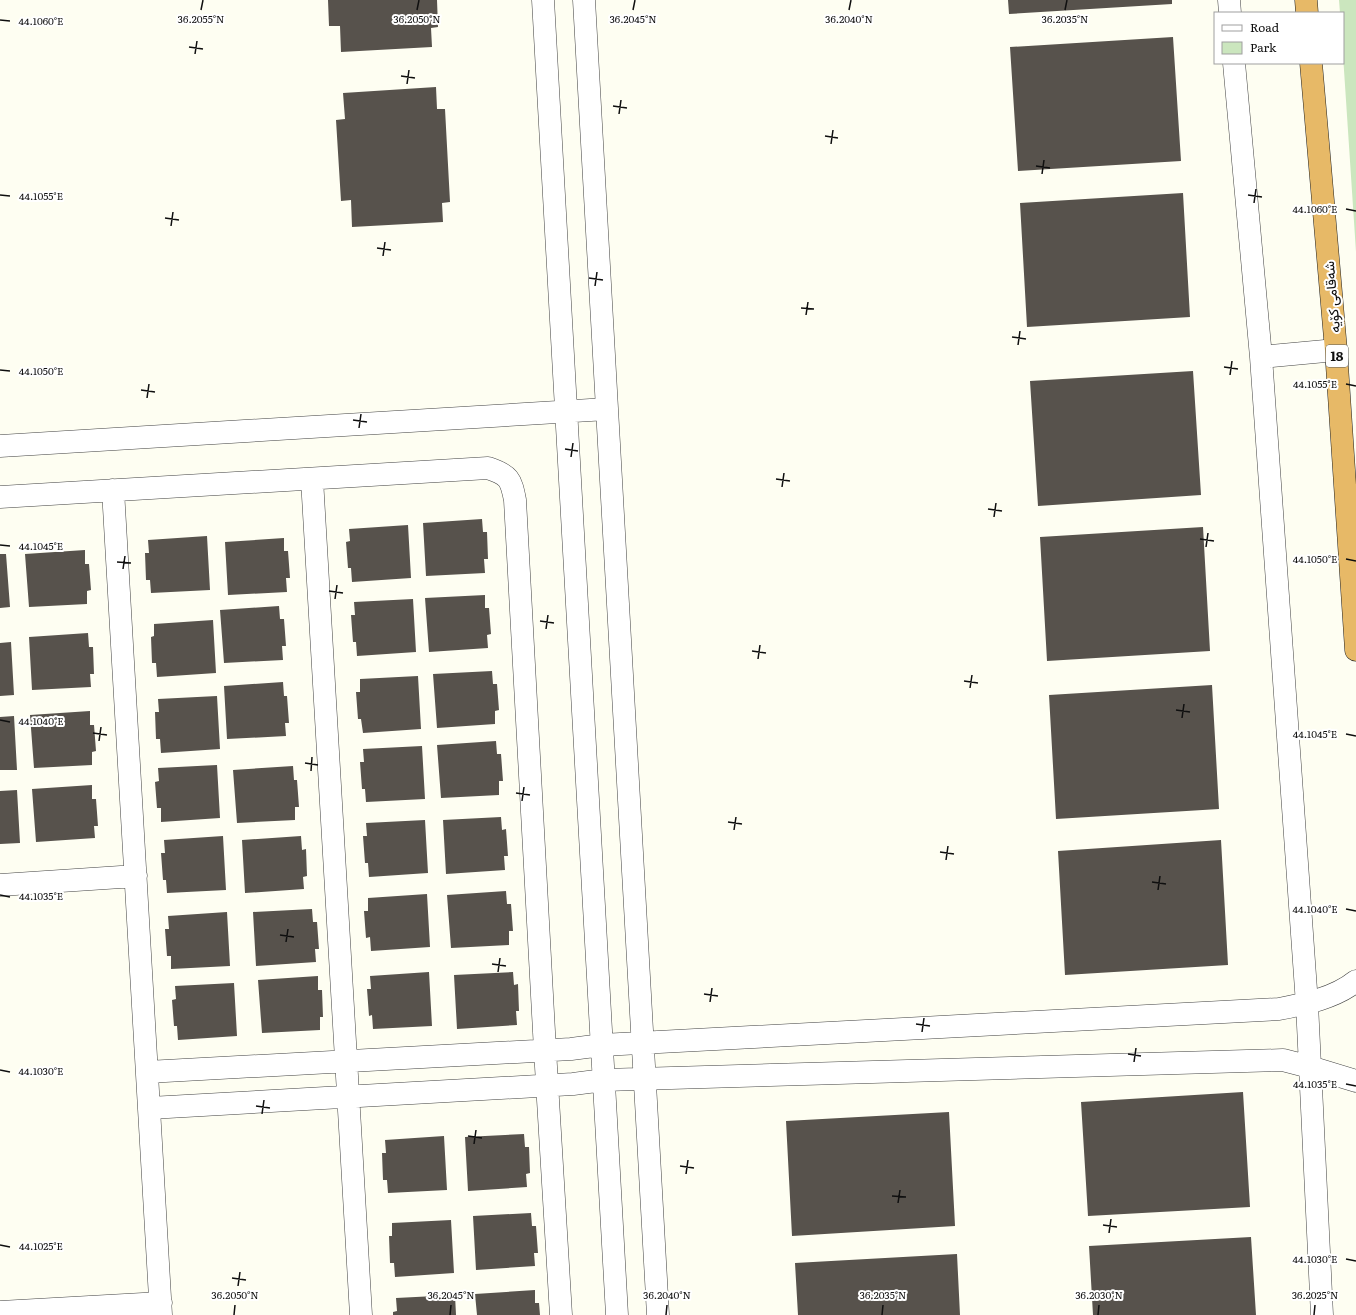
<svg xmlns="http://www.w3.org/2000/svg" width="1356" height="1315" viewBox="0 0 1356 1315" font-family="Literata,Vazirmatn,serif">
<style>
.green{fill:#cbe6be}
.building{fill:#57524c}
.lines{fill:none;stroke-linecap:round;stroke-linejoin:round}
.minor-casing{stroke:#424242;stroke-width:23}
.highway-casing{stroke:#202020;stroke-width:23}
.minor{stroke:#fff;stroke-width:22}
.highway{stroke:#e7b967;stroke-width:22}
.ticks{fill:none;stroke:#0f0f0f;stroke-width:1.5}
.labels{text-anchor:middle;stroke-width:4;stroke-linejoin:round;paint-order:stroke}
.shield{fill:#fff;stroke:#575757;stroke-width:1}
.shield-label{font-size:13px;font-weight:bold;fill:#0f0f0f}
.street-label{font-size:14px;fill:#0f0f0f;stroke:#fff}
.ticks-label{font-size:10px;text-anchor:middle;fill:#0f0f0f;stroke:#fff;stroke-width:4;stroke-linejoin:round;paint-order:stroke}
</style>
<rect width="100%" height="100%" fill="#fefef2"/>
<!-- green -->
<path class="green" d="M 1339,0 L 1356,0 L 1356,252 L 1343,55 L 1343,13 L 1340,13 Z"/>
<!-- building -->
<path class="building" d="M 328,0 L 437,0 L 438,27 L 431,28 L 432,47 L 341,52 L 340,26 L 329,26 Z
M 1008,0 L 1172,0 L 1172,4 L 1009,14 Z
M 1173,37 L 1181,161 L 1018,171 L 1010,47 Z
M 436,87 L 437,109 L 445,109 L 450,202 L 442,203 L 443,222 L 352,227 L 351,200 L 341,201 L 336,120 L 345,119 L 343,93 Z
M 1183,193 L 1190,317 L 1027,327 L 1020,203 Z
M 1193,371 L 1201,495 L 1038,506 L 1030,381 Z
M 482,519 L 483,532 L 487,532 L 488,559 L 484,559 L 485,573 L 426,576 L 423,523 Z
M 408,525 L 411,578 L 352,582 L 351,568 L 348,568 L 346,542 L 350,541 L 349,529 Z
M 1203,527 L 1210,651 L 1047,661 L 1040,537 Z
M 207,536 L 210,590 L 151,593 L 150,580 L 146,580 L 145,553 L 149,553 L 148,540 Z
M 284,538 L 284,551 L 288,551 L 290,578 L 286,578 L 287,592 L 228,595 L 225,542 Z
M 85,550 L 85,564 L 89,564 L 91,590 L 87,591 L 87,604 L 29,607 L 25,554 Z
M 0,554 L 6,554 L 10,607 L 0,608 Z
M 485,595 L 485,608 L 489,608 L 491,634 L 487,635 L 488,648 L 429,652 L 425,598 Z
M 413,599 L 416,652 L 357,656 L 356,642 L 353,642 L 351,615 L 355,615 L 354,602 Z
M 279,606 L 280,619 L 284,619 L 286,646 L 282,646 L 283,660 L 224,663 L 220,610 Z
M 213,620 L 216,673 L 157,677 L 156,663 L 152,663 L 151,637 L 154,636 L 154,624 Z
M 88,633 L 89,647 L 93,647 L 94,674 L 90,674 L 91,687 L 32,690 L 29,637 Z
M 11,642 L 14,695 L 0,696 L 0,643 Z
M 492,671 L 493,684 L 497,684 L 499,710 L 495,711 L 495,724 L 437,728 L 433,674 Z
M 418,676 L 421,729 L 363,733 L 361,719 L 358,719 L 356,692 L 360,692 L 360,679 Z
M 283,682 L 284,696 L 287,696 L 289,723 L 285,723 L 286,736 L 227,739 L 224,686 Z
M 1212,685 L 1219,809 L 1056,819 L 1049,695 Z
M 217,696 L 220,749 L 161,753 L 160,739 L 156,739 L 155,712 L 159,712 L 158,699 Z
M 90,711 L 90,725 L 94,725 L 96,751 L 92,752 L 92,765 L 34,768 L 30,715 Z
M 14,716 L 17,770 L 0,770 L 0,717 Z
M 496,741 L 497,754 L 501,754 L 503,781 L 499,781 L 499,795 L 441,798 L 437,745 Z
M 422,746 L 425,799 L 366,802 L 365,789 L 362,789 L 360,762 L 364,762 L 363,749 Z
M 217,765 L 220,818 L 161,822 L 161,808 L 157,808 L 155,782 L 159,781 L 158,768 Z
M 293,766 L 294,780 L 297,780 L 299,807 L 295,807 L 295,820 L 237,823 L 233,770 Z
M 92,785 L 92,799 L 96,799 L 98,826 L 94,826 L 95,838 L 36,842 L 32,789 Z
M 17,790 L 20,843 L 0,844 L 0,791 Z
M 501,817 L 502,830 L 506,829 L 508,856 L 504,856 L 505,870 L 446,874 L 443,820 Z
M 425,820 L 428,873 L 369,877 L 368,863 L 365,863 L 363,836 L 367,836 L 366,823 Z
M 223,836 L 226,890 L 167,893 L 166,880 L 163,880 L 161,853 L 165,853 L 164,840 Z
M 301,836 L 302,850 L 306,849 L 307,876 L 303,877 L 304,889 L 245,893 L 242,840 Z
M 1221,840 L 1228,965 L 1065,975 L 1058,851 Z
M 506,891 L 507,904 L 511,904 L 513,931 L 509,931 L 509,945 L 451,948 L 447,895 Z
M 427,894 L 430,947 L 371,951 L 370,937 L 366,938 L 364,911 L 368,911 L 368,898 Z
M 312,909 L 313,922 L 317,922 L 319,949 L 315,949 L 316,962 L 256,966 L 253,912 Z
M 227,912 L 230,966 L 171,969 L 171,956 L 167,956 L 165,929 L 169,929 L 168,916 Z
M 429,972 L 432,1026 L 373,1029 L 372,1015 L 369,1016 L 367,989 L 371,989 L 370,976 Z
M 513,972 L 514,985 L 518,984 L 519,1011 L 516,1011 L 517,1025 L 457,1029 L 454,975 Z
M 318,976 L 318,990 L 322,990 L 323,1017 L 320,1017 L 320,1030 L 262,1033 L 258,980 Z
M 234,983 L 237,1036 L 178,1040 L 177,1026 L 174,1026 L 172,1000 L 176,999 L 175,986 Z
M 1243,1092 L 1250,1207 L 1088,1216 L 1081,1102 Z
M 949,1112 L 955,1226 L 792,1236 L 786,1121 Z
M 524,1134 L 525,1147 L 529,1147 L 530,1173 L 526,1174 L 527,1187 L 468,1191 L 465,1137 Z
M 444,1136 L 447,1190 L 388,1193 L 387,1180 L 383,1180 L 382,1153 L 386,1153 L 385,1140 Z
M 531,1213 L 532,1226 L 536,1226 L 538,1253 L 534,1253 L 535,1266 L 476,1270 L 473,1216 Z
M 451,1220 L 454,1273 L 395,1277 L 394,1263 L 390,1263 L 389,1236 L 392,1236 L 392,1223 Z
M 1251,1237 L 1256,1315 L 1093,1315 L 1089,1246 Z
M 957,1254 L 960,1315 L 798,1315 L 795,1263 Z
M 535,1290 L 535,1303 L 539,1303 L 540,1315 L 477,1315 L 475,1294 Z
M 455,1295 L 456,1315 L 393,1315 L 393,1312 L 397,1311 L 396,1298 Z"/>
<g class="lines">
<!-- minor casing -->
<g class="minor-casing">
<path id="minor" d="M 543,0 L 617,1315
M 584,0 L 658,1315
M 1229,0 L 1230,13
M 1234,63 L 1261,357 L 1307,1004 L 1322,1315
M 1261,357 L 1336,350
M 0,446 L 607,409
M 312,479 L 361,1315
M 113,490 L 161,1315
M 0,497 L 488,468 C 509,475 511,479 515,500 L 545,1050 L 561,1315
M 0,885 L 136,876
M 147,1072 L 571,1049 L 602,1045 L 1279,1009 C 1305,1004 1335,998 1356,981
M 150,1108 L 573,1084 L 604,1080 L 1283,1060 L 1310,1067 L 1356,1081
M 0,1312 L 161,1303"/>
</g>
<!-- highway casing -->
<g class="highway-casing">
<path id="highway" d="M 1306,0 L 1307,13
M 1311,63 L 1336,350 L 1356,650"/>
</g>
<!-- minor -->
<use href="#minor" class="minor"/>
<!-- highway -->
<use href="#highway" class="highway"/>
</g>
<!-- ticks -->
<path class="ticks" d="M 201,10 L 203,0M 417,10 L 419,0M 633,10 L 635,0M 849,10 L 851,0M 1065,10 L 1067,0M 0,20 L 10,21M 189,47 L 203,49M 195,54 L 197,41M 401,76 L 415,78M 407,84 L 409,70M 613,106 L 627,108M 619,114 L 621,100M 825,136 L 838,138M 831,144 L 833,130M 1036,166 L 1050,168M 1042,174 L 1044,160M 0,195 L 10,196M 1248,195 L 1262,197M 1254,203 L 1256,189M 1346,209 L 1356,211M 165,218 L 179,220M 171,226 L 173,212M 377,248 L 391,250M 383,256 L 385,242M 589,278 L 603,280M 595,286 L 597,272M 801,308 L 814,309M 806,315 L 808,302M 1012,337 L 1026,339M 1018,345 L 1020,331M 1224,367 L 1238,369M 0,370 L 10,371M 1230,375 L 1232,361M 1346,384 L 1356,386M 141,390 L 155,392M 147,398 L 149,384M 353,420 L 367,422M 359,428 L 361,414M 565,449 L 578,451M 571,457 L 573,443M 776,479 L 790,481M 782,487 L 784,473M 988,509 L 1002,511M 994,517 L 996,503M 1200,539 L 1214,541M 0,545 L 10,546M 1206,547 L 1208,533M 1346,559 L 1356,561M 117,562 L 131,563M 123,569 L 125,556M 329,591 L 343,593M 335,599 L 337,585M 540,621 L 554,623M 546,629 L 548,615M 752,651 L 766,653M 758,659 L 760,645M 964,681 L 978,683M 970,688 L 972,675M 1176,710 L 1190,712M 1182,718 L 1184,704M 0,720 L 10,722M 93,733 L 107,735M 1346,734 L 1356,736M 99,741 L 101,727M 305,763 L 318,765M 311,771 L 312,757M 516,793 L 530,795M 522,801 L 524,787M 728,822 L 742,824M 734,830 L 736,817M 940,852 L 954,854M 946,860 L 948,846M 1152,882 L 1166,884M 1158,890 L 1160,876M 0,895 L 10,897M 1346,909 L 1356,911M 280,935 L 294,937M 286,942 L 288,929M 492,964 L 506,966M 498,972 L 500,958M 704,994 L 718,996M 710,1002 L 712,988M 916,1024 L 930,1026M 922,1032 L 924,1018M 1128,1054 L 1141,1056M 1134,1062 L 1136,1048M 0,1070 L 10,1072M 1346,1084 L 1356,1086M 256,1106 L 270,1108M 262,1114 L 264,1100M 468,1136 L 482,1138M 474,1144 L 476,1130M 680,1166 L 694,1168M 686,1174 L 688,1160M 892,1196 L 906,1197M 898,1203 L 900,1190M 1103,1225 L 1117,1227M 1109,1233 L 1111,1219M 0,1245 L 10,1247M 1346,1259 L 1356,1261M 232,1278 L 246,1280M 238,1286 L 240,1272M 234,1315 L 235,1305M 450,1315 L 451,1305M 666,1315 L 667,1305M 882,1315 L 883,1305M 1098,1315 L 1099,1305M 1314,1315 L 1315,1305"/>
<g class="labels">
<!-- shield labels -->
<rect class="shield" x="1326" y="345" width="22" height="22" rx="3"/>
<g class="shield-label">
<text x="1337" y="361">18</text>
</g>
<!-- street labels -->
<g class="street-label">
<text transform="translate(1332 297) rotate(-95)" y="5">شەقامی کۆیە</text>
</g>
</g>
<g class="ticks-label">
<text x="201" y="23">36.2055°N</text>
<text x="417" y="23">36.2050°N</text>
<text x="633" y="23">36.2045°N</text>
<text x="849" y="23">36.2040°N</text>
<text x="1065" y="23">36.2035°N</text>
<text x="41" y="25">44.1060°E</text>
<text x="41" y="200">44.1055°E</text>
<text x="1315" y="213">44.1060°E</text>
<text x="41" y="375">44.1050°E</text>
<text x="1315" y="388">44.1055°E</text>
<text x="41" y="550">44.1045°E</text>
<text x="1315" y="563">44.1050°E</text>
<text x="41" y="725">44.1040°E</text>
<text x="1315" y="738">44.1045°E</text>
<text x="41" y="900">44.1035°E</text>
<text x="1315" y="913">44.1040°E</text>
<text x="41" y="1075">44.1030°E</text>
<text x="1315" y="1088">44.1035°E</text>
<text x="41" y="1250">44.1025°E</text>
<text x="1315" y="1263">44.1030°E</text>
<text x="235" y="1299">36.2050°N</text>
<text x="451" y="1299">36.2045°N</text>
<text x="667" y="1299">36.2040°N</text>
<text x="883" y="1299">36.2035°N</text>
<text x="1099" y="1299">36.2030°N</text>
<text x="1315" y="1299">36.2025°N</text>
</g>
<!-- legend -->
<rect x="1214" y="12" width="130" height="52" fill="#ffffff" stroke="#9f9f9f"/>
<rect x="1222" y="25" width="20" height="6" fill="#ffffff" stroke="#9f9f9f"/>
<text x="1250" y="32" font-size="12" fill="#0f0f0f">Road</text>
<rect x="1222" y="42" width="20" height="12" fill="#cbe6be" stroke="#9f9f9f"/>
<text x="1250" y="52" font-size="12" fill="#0f0f0f">Park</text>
</svg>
